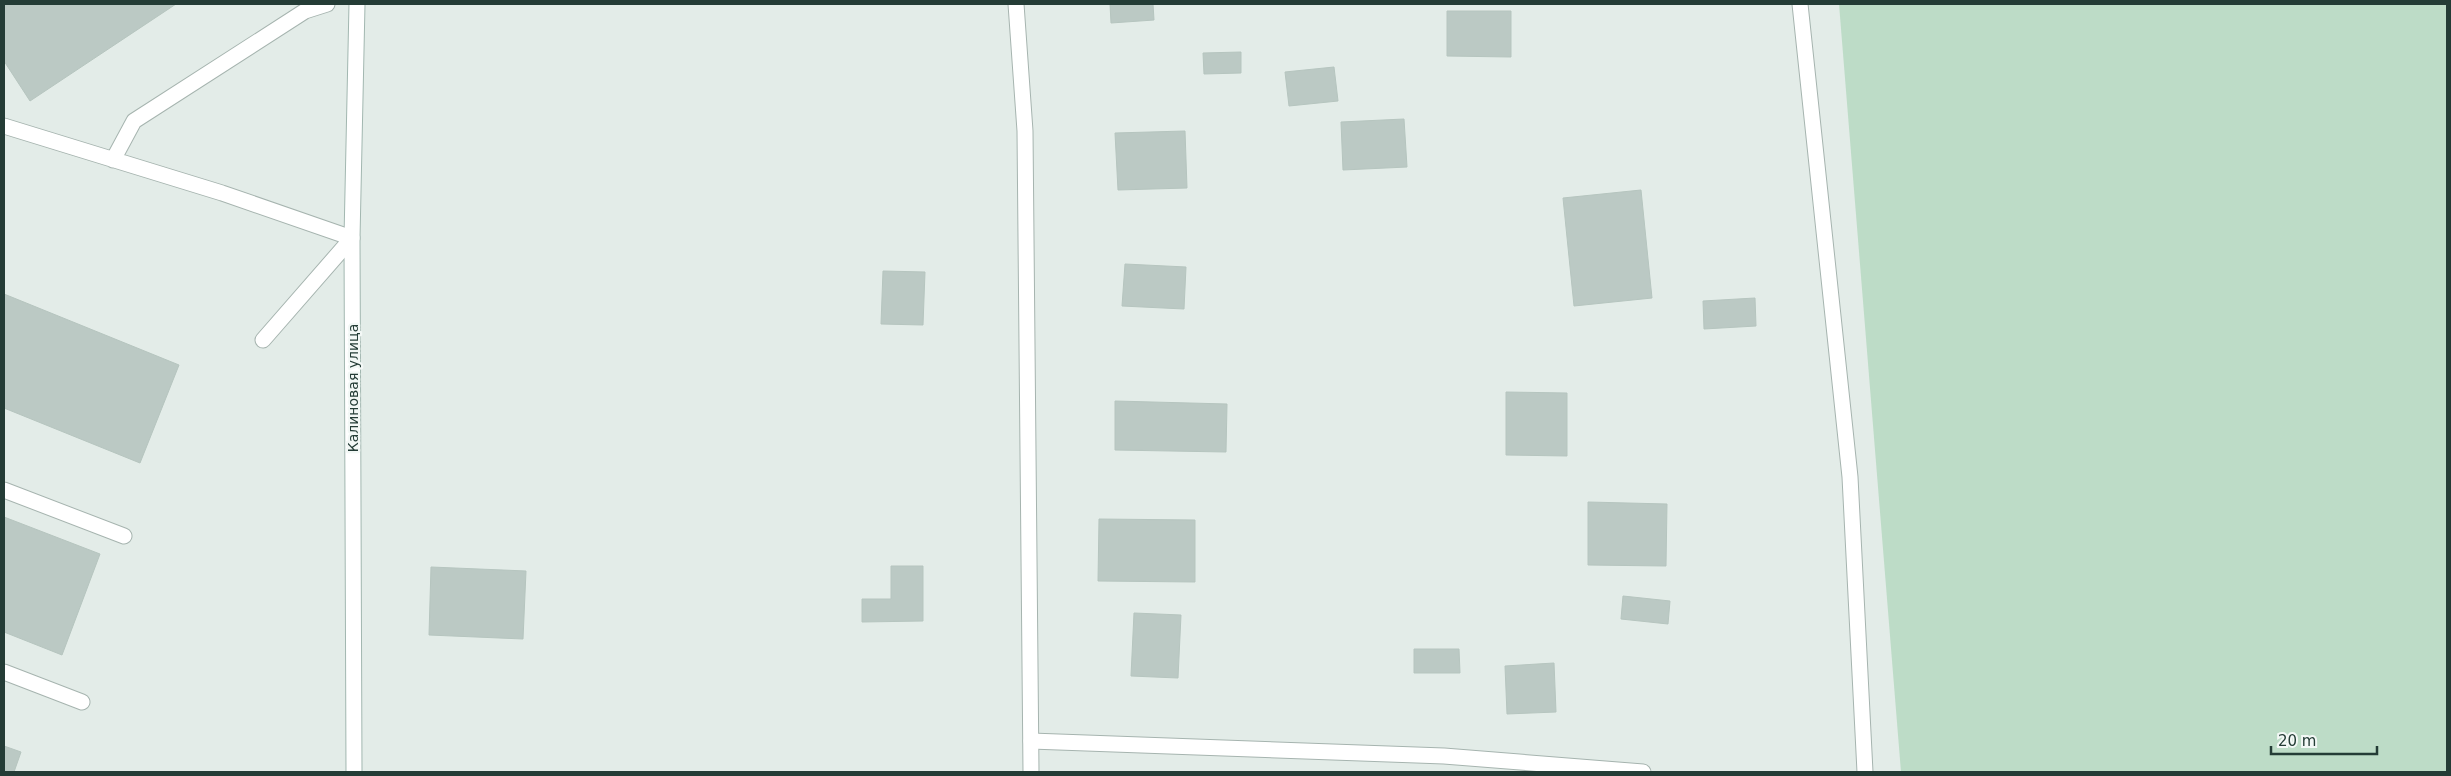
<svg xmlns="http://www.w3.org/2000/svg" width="2451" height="776" viewBox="0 0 2451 776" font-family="'DejaVu Sans',sans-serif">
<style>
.green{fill:#bddcc7}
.building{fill:#bbc9c4;stroke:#b6c5bf}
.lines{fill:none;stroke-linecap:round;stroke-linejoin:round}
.lane-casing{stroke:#a6b4af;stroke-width:17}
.street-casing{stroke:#a6b4af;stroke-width:17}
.secondary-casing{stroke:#a2b7b0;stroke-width:17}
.lane{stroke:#fff;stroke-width:15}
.street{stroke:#fff;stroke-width:15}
.secondary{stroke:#fff;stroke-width:15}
.labels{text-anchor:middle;stroke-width:4.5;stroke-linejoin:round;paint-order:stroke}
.street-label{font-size:14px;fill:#243c36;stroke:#f3f8f6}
</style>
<rect width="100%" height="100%" fill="#e3ece8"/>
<!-- green -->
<path class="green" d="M 1839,4 L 2447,4 L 2447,772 L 1901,772 Z"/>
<!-- building -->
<path class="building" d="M 4,4 L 176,4 L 30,101 L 4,61 Z
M 1110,4 L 1153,4 L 1154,20 L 1111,23 Z
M 1447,11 L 1511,11 L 1511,57 L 1447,56 Z
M 1241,52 L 1241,73 L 1204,74 L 1203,53 Z
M 1334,67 L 1338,101 L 1289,106 L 1285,72 Z
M 1404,119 L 1407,167 L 1343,170 L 1341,122 Z
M 1185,131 L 1187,188 L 1118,190 L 1115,133 Z
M 1641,190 L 1652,298 L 1574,306 L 1563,198 Z
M 1125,264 L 1186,267 L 1184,309 L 1122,306 Z
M 883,271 L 925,272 L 923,325 L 881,324 Z
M 4,294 L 179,365 L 140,463 L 4,408 Z
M 1755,298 L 1756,326 L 1704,329 L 1703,301 Z
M 1506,392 L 1567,393 L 1567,456 L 1506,455 Z
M 1115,401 L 1227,404 L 1226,452 L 1115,450 Z
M 1588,502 L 1667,504 L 1666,566 L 1588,565 Z
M 4,517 L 100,554 L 62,655 L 4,632 Z
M 1099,519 L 1195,520 L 1195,582 L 1098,581 Z
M 891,566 L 923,566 L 923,621 L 862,622 L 862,599 L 891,599 Z
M 431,567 L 526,571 L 523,639 L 429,635 Z
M 1623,596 L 1670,601 L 1668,624 L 1621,619 Z
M 1134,613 L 1181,615 L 1178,678 L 1131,676 Z
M 1414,649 L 1459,649 L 1460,673 L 1414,673 Z
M 1554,663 L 1556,712 L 1507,714 L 1505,666 Z
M 4,746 L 21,752 L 14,772 L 4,772 Z"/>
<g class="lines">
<!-- lane casing -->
<g class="lane-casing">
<path id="lane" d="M 1800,4 L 1850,477 L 1865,772
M 4,126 L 222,193 L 352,238 L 263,340
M 113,160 L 134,121 L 305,11 L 327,4
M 4,490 L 124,536
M 4,672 L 82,702
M 1031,741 L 1444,756 L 1643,772"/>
</g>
<!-- street casing -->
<g class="street-casing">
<path id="street" d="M 1016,4 L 1025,131 L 1031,772"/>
</g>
<!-- secondary casing -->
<g class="secondary-casing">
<path id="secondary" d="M 354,772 L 352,238 L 357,4"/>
</g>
<!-- lane -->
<use href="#lane" class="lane"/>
<!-- street -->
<use href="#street" class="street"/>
<!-- secondary -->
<use href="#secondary" class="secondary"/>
</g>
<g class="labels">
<!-- street labels -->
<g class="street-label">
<text transform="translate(353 388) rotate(-90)" y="5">Калиновая улица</text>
</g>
</g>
<!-- border -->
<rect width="2451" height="776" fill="none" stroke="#243c36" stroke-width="10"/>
<!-- scale -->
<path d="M2271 746v8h106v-8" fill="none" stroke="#243c36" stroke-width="2.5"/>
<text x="2278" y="746" font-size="15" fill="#243c36" stroke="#f3f8f6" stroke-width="4" paint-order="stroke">20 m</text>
</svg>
